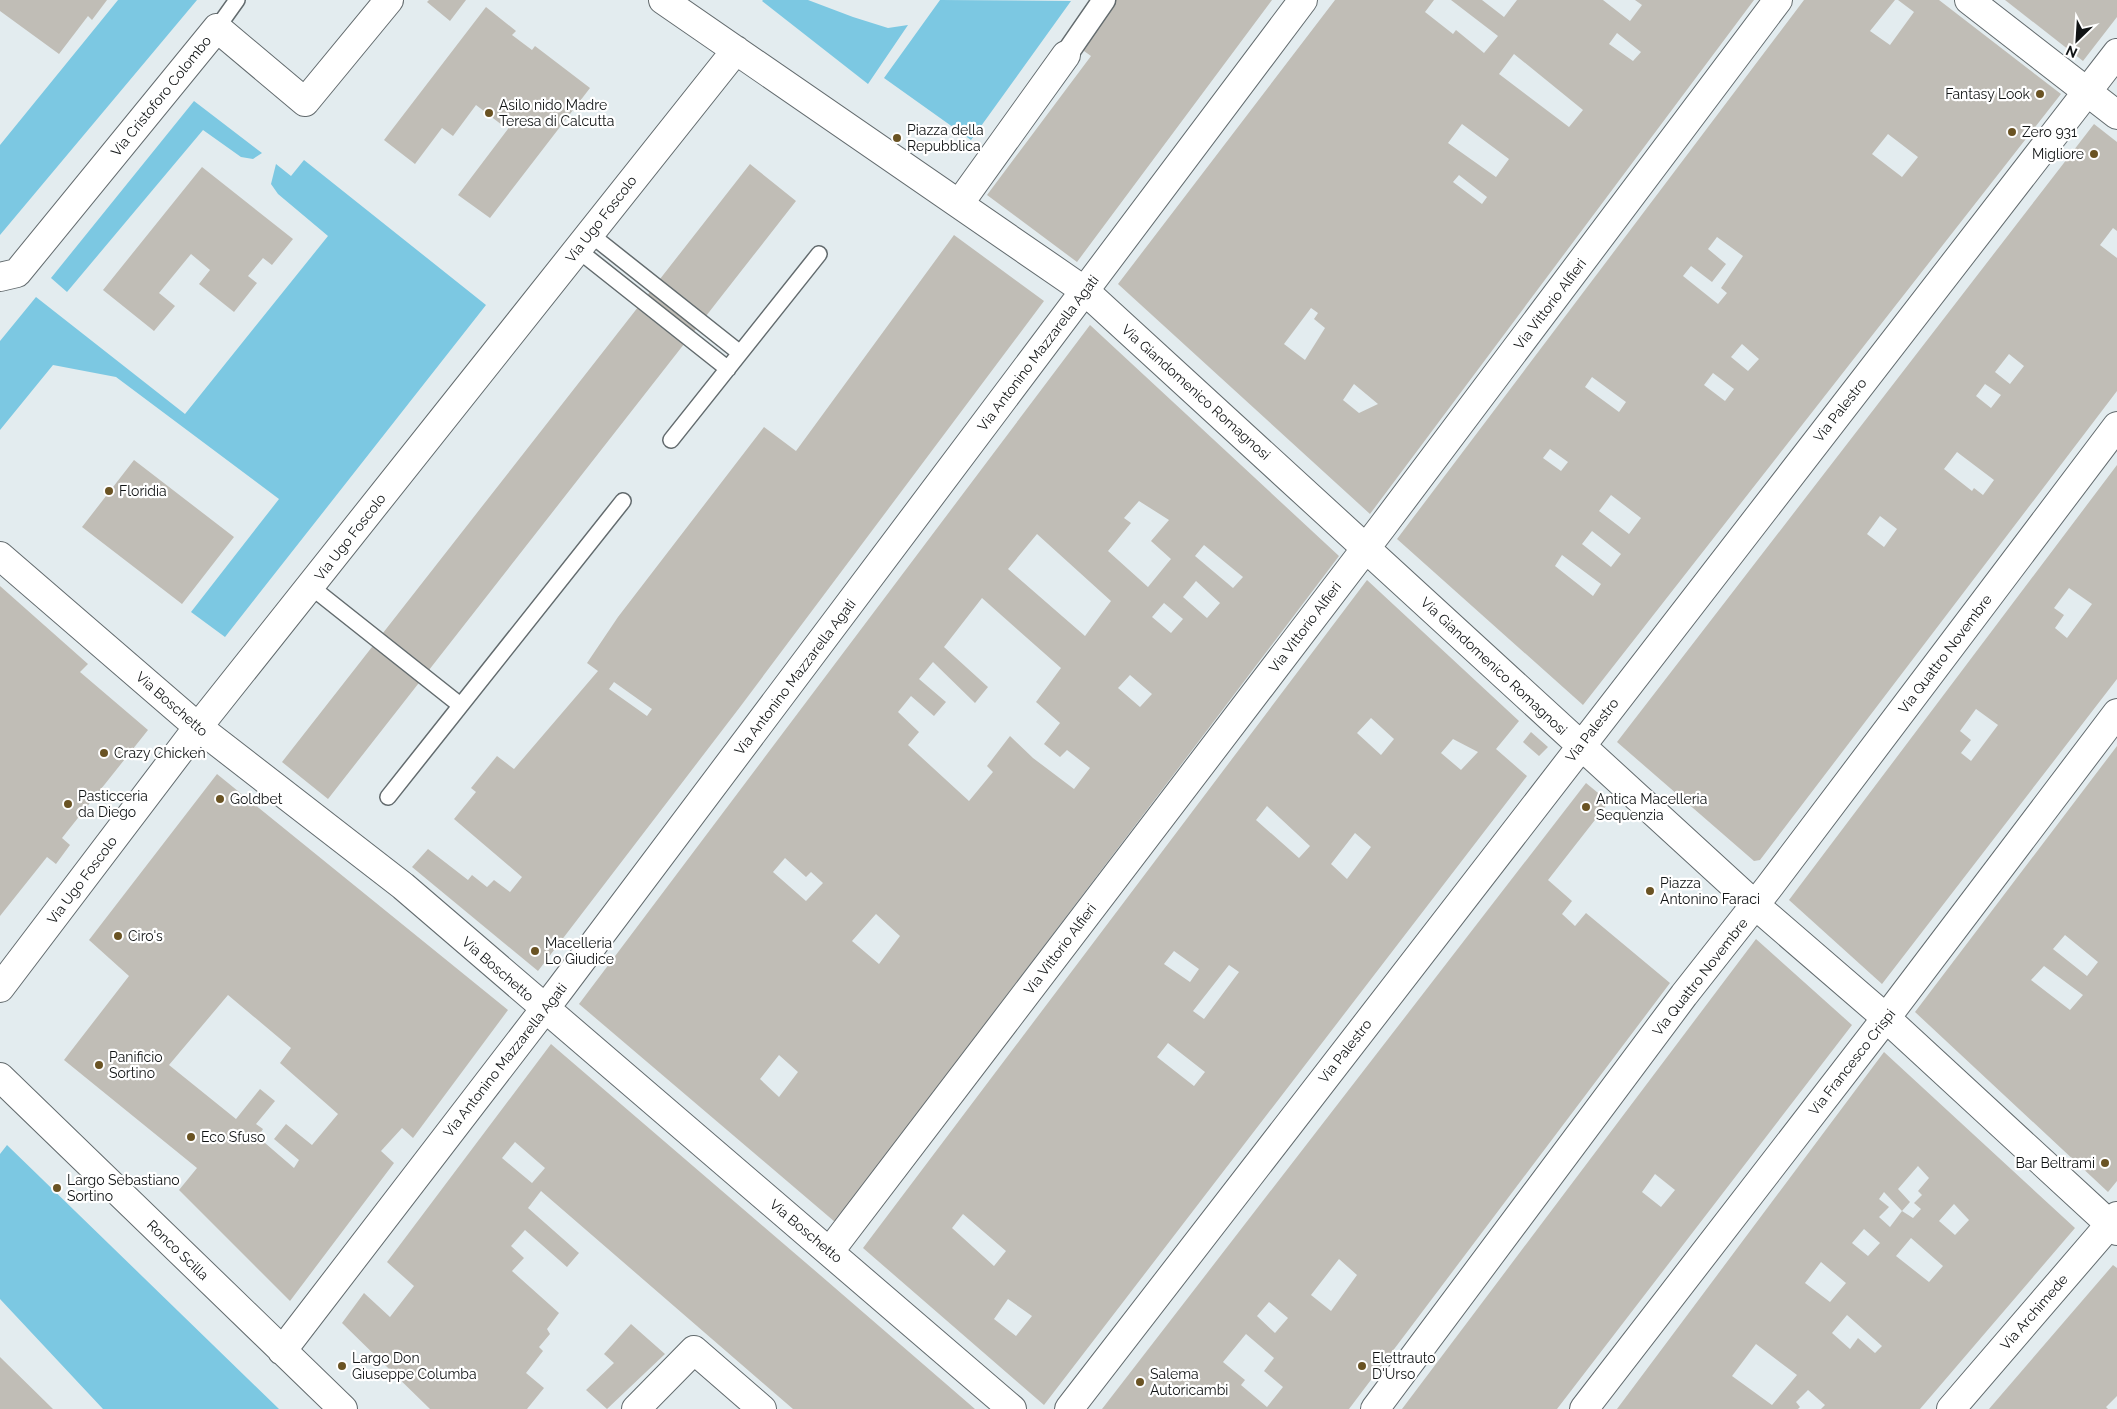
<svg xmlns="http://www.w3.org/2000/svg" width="2117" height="1409" viewBox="0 0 2117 1409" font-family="Raleway,sans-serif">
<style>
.green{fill:#7cc8e2}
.building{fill:#c0bdb6;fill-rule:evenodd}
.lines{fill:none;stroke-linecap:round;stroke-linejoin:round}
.service-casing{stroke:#636b6e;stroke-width:18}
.pedestrian-casing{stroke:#636b6e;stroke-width:25}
.minor-casing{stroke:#636b6e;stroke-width:30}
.tertiary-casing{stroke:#636b6e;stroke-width:30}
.secondary-casing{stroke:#636b6e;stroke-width:30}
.service{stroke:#fff;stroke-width:15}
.pedestrian{stroke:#fff;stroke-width:22}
.minor{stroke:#fff;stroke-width:28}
.tertiary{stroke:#fff;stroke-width:28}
.secondary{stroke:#fff;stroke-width:28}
.poi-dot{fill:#6a5323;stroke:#fff;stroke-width:2}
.labels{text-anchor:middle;stroke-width:4.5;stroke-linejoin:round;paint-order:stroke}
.poi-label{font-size:14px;fill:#111415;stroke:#fff;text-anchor:start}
.street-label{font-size:14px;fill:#111415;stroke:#fff}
</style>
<rect width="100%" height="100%" fill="#e3ecef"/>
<!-- green -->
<path class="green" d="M 118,0 L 197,0 L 0,235 L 0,145 Z
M 763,0 L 808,0 L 853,17 L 888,28 L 908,25 L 868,84 L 762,1 Z
M 940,0 L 1071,1 L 971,140 L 884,78 Z
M 194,101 L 262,153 L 253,159 L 241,157 L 203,130 L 67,292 L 51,278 Z
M 304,160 L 486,305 L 225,637 L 191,612 L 279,499 L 116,377 L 53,365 L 0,430 L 0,341 L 36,297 L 185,414 L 328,236 L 278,194 L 271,184 L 276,164 L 291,176 Z
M 7,1145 L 279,1409 L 103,1409 L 0,1299 L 0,1154 Z"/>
<!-- building -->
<path class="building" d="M 0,0 L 107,0 L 92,20 L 88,16 L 59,54 L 0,11 Z
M 429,0 L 466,0 L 450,21 L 427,2 Z
M 1110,0 L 1272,0 L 1077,262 L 987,195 L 1091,56 L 1077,46 Z
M 1335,0 L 1434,0 L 1425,12 L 1453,34 L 1456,30 L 1484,53 L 1498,36 L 1451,0 L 1482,0 L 1504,17 L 1517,0 L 1603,0 L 1630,21 L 1642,5 L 1635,0 L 1754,0 L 1370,514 L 1118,284 ZM 1617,33 L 1641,52 L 1633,61 L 1609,44 ZM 1514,54 L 1583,110 L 1569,127 L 1499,74 ZM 1462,124 L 1509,159 L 1496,177 L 1448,143 ZM 1459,175 L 1487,197 L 1482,204 L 1453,182 ZM 1311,308 L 1318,313 L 1314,319 L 1325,328 L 1305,360 L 1284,344 ZM 1354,384 L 1378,404 L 1359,413 L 1343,400 Z
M 1804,0 L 1895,0 L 1870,31 L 1890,45 L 1914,12 L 1898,0 L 1939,0 L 2061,94 L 1583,705 L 1397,539 ZM 1888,134 L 1918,157 L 1902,177 L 1872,154 ZM 1717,237 L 1743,256 L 1721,288 L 1727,293 L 1718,304 L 1683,276 L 1691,266 L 1712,282 L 1726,264 L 1708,249 ZM 1742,344 L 1759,359 L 1748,371 L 1731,357 ZM 1713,373 L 1734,389 L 1725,401 L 1704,385 ZM 1592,377 L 1626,402 L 1619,412 L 1585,387 ZM 1550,449 L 1568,462 L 1561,471 L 1543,458 ZM 1611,495 L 1641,518 L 1629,534 L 1599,511 ZM 1592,531 L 1621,554 L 1611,567 L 1582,544 ZM 1562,555 L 1601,584 L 1593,596 L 1555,566 Z
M 2005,0 L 2117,0 L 2117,17 L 2083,61 Z
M 486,7 L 516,31 L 512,35 L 532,50 L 535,46 L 590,88 L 490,218 L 458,195 L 511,125 L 506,121 L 502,125 L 476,105 L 453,136 L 442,128 L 415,164 L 384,140 Z
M 2094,124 L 2117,142 L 2117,231 L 2113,228 L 2100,245 L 2117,258 L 2117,391 L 1760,860 L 1754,861 L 1617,742 ZM 2009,354 L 2024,366 L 2010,384 L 1995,372 ZM 1985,384 L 2001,395 L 1991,408 L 1976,396 ZM 1957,452 L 1994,480 L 1983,495 L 1974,488 L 1972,491 L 1944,469 ZM 1880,516 L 1897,529 L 1884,547 L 1867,534 Z
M 750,164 L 796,201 L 328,799 L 282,762 Z
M 202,167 L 293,239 L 272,265 L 263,258 L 248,276 L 257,283 L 234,312 L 199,284 L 210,270 L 191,254 L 159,293 L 175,306 L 154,331 L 103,290 Z
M 954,235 L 1044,301 L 740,707 L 538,971 L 412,867 L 428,849 L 468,880 L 472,875 L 487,887 L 494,880 L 510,892 L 522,877 L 454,819 L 476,792 L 471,788 L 497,756 L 514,769 L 598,671 L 587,663 L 618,617 L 764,427 L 796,451 ZM 614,682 L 652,709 L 647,716 L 609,689 Z
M 1090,325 L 1339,556 L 835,1222 L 579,1004 ZM 1139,501 L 1169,520 L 1151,541 L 1171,559 L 1148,587 L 1108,551 L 1131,523 L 1124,518 ZM 1037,534 L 1111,601 L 1085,636 L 1008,569 ZM 1204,545 L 1243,577 L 1233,588 L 1195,556 ZM 1196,581 L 1220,603 L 1207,618 L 1183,597 ZM 982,598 L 1061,668 L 1036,702 L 1060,723 L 1044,744 L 1060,757 L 1067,750 L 1090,768 L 1074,789 L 1033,758 L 1010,736 L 987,766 L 993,772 L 969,801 L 908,745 L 919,732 L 898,712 L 911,696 L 934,716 L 946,702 L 919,679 L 933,662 L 975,703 L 988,687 L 944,647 ZM 1164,603 L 1183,619 L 1171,633 L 1152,617 ZM 1130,675 L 1152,694 L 1140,707 L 1118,688 ZM 785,858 L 806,877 L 811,872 L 823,883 L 806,901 L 773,872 ZM 876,914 L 900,936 L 879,964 L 852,941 ZM 779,1055 L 798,1072 L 779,1097 L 760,1079 Z
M 134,460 L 234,537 L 182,604 L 82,527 Z
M 2117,465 L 2117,679 L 1882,984 L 1789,900 ZM 2069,588 L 2092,604 L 2067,638 L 2055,628 L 2064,615 L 2054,608 ZM 1976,709 L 1998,725 L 1971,761 L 1961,753 L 1971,740 L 1960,731 Z
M 1367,580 L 1519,721 L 1496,749 L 1527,776 L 1044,1405 L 863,1248 ZM 1371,718 L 1394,739 L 1381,755 L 1357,733 ZM 1453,739 L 1478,752 L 1461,770 L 1441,753 ZM 1267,806 L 1310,846 L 1299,858 L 1256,820 ZM 1355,833 L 1371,847 L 1347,879 L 1331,864 ZM 1174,951 L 1199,969 L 1190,982 L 1164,964 ZM 1229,965 L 1239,972 L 1204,1019 L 1193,1011 ZM 1168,1043 L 1205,1072 L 1194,1086 L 1157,1057 ZM 963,1214 L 1006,1251 L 994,1266 L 952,1228 ZM 1008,1299 L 1032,1316 L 1016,1336 L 994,1319 Z
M 0,586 L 88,664 L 80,672 L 148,730 L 62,838 L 70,845 L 56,864 L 47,857 L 0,916 Z
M 1531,732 L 1548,747 L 1539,756 L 1523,742 Z
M 2117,746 L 2117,1181 L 2108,1192 L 1915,1012 ZM 2065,935 L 2098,962 L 2087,976 L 2053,949 ZM 2044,966 L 2083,995 L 2070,1010 L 2031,980 Z
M 217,774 L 508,1010 L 413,1138 L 402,1128 L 381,1151 L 394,1163 L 290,1301 L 179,1190 L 197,1168 L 64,1060 L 129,976 L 89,940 ZM 228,995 L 291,1048 L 280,1063 L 338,1114 L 312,1145 L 286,1124 L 274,1139 L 299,1160 L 294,1168 L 258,1137 L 263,1129 L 256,1124 L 275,1101 L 260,1089 L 236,1119 L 169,1065 Z
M 1586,783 L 1609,802 L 1548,880 L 1572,901 L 1562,914 L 1575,926 L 1586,913 L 1670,983 L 1349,1409 L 1102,1409 ZM 1339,1259 L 1357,1275 L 1331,1311 L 1311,1295 ZM 1269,1302 L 1288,1318 L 1275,1333 L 1257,1316 ZM 1246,1334 L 1274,1358 L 1264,1371 L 1283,1387 L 1267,1407 L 1241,1385 L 1245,1380 L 1223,1362 Z
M 1756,939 L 1852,1025 L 1557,1409 L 1402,1409 ZM 1655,1174 L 1675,1190 L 1661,1207 L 1642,1192 Z
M 551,1044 L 820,1275 L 975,1409 L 793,1409 L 541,1191 L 528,1208 L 579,1253 L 567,1267 L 525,1230 L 511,1246 L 524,1258 L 512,1271 L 559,1313 L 547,1329 L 550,1334 L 539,1347 L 543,1351 L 526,1373 L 544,1388 L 527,1409 L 430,1409 L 342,1323 L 364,1293 L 390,1317 L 414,1286 L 387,1262 ZM 515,1142 L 545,1168 L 532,1183 L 502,1158 Z
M 1884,1052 L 2075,1228 L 1920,1409 L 1821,1409 L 1825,1405 L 1808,1390 L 1796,1402 L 1800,1407 L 1798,1409 L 1617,1409 ZM 1918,1166 L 1929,1178 L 1918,1191 L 1922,1195 L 1914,1203 L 1921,1209 L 1913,1218 L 1902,1211 L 1890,1227 L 1879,1217 L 1889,1207 L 1879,1199 L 1884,1192 L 1902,1211 L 1910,1202 L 1898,1189 ZM 1954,1204 L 1969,1220 L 1955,1235 L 1939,1221 ZM 1864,1229 L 1880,1243 L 1868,1256 L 1852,1243 ZM 1911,1238 L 1943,1266 L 1929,1282 L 1896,1256 ZM 1821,1262 L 1846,1283 L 1830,1302 L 1805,1283 ZM 1847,1315 L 1882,1346 L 1875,1353 L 1858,1338 L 1850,1349 L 1832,1333 ZM 1756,1344 L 1797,1375 L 1772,1405 L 1732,1376 Z
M 2113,1265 L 2117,1268 L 2117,1396 L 2106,1407 L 2108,1409 L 1989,1409 Z
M 631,1324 L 665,1354 L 607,1409 L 586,1390 L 614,1363 L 604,1354 Z
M 0,1357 L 53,1409 L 0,1409 Z"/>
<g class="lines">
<!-- service casing -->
<g class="service-casing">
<path id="service" d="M 217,28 L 237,0
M 590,234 L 740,353
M 578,250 L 728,369
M 671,440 L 819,254
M 310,586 L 460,705
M 388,797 L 623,501"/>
</g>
<!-- pedestrian casing -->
<g class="pedestrian-casing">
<path id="pedestrian" d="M 1066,55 L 1104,0"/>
</g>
<!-- minor casing -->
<g class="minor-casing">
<path id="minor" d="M 663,0 L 1085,291 L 1755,905 L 1886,1018 L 2117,1231
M 959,204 L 1066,55
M 0,277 L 17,273 L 217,28 L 305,102 L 389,0
M 0,556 L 198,727 L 403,886 L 1012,1409
M 0,988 L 198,727 L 736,50
M 0,1077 L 343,1409
M 830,1251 L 1382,527 L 1778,0
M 282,1351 L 560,989 L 1303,0
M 636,1409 L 694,1350 L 762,1409
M 1069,1409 L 2117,53
M 1375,1409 L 1684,995 L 1769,887 L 2117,426"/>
</g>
<!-- tertiary casing -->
<g class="tertiary-casing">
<path id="tertiary" d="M 1969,0 L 2117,115
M 1584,1409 L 1886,1018 L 2117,713"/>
</g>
<!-- secondary casing -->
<g class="secondary-casing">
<path id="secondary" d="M 1951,1409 L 2117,1216"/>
</g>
<!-- service -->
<use href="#service" class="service"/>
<!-- pedestrian -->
<use href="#pedestrian" class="pedestrian"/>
<!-- minor -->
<use href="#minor" class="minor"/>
<!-- tertiary -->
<use href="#tertiary" class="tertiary"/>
<!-- secondary -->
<use href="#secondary" class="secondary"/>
</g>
<!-- markers -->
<g class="poi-dot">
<circle cx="2040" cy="94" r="5"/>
<circle cx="489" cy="113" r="5"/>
<circle cx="2012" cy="132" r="5"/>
<circle cx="897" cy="138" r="5"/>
<circle cx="2094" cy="154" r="5"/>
<circle cx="109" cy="491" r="5"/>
<circle cx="104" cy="753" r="5"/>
<circle cx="220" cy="799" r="5"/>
<circle cx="68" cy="804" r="5"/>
<circle cx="1586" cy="807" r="5"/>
<circle cx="1650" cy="891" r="5"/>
<circle cx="118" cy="936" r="5"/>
<circle cx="535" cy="951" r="5"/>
<circle cx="99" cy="1065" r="5"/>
<circle cx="191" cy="1137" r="5"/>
<circle cx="2105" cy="1163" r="5"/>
<circle cx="57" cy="1188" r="5"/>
<circle cx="342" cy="1366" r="5"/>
<circle cx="1362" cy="1366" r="5"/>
<circle cx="1140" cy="1382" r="5"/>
</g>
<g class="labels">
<!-- poi labels -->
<g class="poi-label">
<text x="2030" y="99" text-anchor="end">Fantasy Look</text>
<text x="499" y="110">Asilo nido Madre<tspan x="499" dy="16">Teresa di Calcutta</tspan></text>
<text x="907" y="135">Piazza della<tspan x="907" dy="16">Repubblica</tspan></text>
<text x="2022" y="137">Zero 931</text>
<text x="2084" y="159" text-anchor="end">Migliore</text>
<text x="119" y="496">Floridia</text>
<text x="114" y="758">Crazy Chicken</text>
<text x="78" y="801">Pasticceria<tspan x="78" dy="16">da Diego</tspan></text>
<text x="230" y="804">Goldbet</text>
<text x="1596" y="804">Antica Macelleria<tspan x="1596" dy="16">Sequenzia</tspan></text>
<text x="1660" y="888">Piazza<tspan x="1660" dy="16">Antonino Faraci</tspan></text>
<text x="128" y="941">Ciro's</text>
<text x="545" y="948">Macelleria<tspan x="545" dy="16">Lo Giudice</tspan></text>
<text x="109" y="1062">Panificio<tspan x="109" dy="16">Sortino</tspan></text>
<text x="201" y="1142">Eco Sfuso</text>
<text x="2095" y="1168" text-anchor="end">Bar Beltrami</text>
<text x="67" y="1185">Largo Sebastiano<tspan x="67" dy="16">Sortino</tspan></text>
<text x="352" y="1363">Largo Don<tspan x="352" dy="16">Giuseppe Columba</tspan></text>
<text x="1372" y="1363">Elettrauto<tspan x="1372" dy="16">D'Urso</tspan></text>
<text x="1150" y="1379">Salema<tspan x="1150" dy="16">Autoricambi</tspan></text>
</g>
<!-- street labels -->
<g class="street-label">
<text transform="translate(161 96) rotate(-51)" y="5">Via Cristoforo Colombo</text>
<text transform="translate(601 219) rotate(-52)" y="5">Via Ugo Foscolo</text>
<text transform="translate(1550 304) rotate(-53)" y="5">Via Vittorio Alfieri</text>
<text transform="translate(1038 353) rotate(-53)" y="5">Via Antonino Mazzarella Agati</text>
<text transform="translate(1196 392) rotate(42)" y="5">Via Giandomenico Romagnosi</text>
<text transform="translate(1840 410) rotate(-52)" y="5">Via Palestro</text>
<text transform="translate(350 537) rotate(-52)" y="5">Via Ugo Foscolo</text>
<text transform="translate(1305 627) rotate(-53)" y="5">Via Vittorio Alfieri</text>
<text transform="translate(1945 654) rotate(-53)" y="5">Via Quattro Novembre</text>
<text transform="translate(1494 666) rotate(43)" y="5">Via Giandomenico Romagnosi</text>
<text transform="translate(795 677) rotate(-53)" y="5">Via Antonino Mazzarella Agati</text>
<text transform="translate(172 704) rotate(41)" y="5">Via Boschetto</text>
<text transform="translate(1592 730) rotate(-52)" y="5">Via Palestro</text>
<text transform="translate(82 880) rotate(-53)" y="5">Via Ugo Foscolo</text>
<text transform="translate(1060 949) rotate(-53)" y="5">Via Vittorio Alfieri</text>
<text transform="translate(498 969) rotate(41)" y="5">Via Boschetto</text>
<text transform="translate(1700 977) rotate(-52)" y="5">Via Quattro Novembre</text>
<text transform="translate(1345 1051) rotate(-52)" y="5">Via Palestro</text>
<text transform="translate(505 1060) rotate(-52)" y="5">Via Antonino Mazzarella Agati</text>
<text transform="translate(1852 1062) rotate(-52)" y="5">Via Francesco Crispi</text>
<text transform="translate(806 1231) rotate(40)" y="5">Via Boschetto</text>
<text transform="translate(178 1250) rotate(44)" y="5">Ronco Scilla</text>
<text transform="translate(2034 1312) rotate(-49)" y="5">Via Archimede</text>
</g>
</g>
<!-- north arrow -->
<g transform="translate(2077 40) rotate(205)" stroke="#ffffff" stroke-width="4" paint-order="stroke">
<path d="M0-4L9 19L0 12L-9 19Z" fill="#111415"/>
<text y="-8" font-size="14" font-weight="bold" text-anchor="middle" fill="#111415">N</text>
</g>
</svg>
